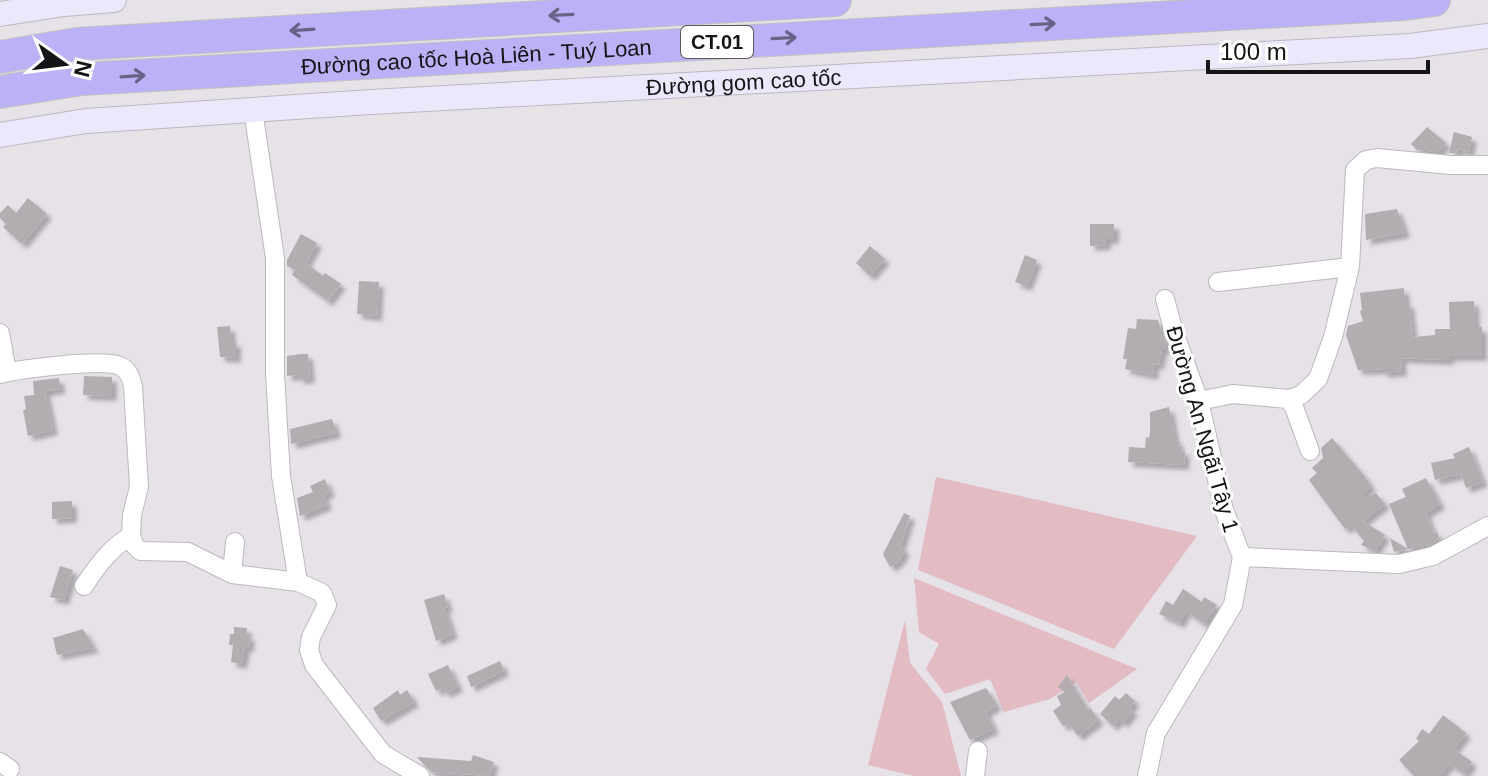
<svg xmlns="http://www.w3.org/2000/svg" width="1488" height="776" viewBox="0 0 1488 776" font-family="Helvetica,sans-serif">
<style>
.green{fill:#e3bbc2}
.building{fill:#b3acb0;filter:url(#shadow)}
.lines{fill:none;stroke-linecap:round;stroke-linejoin:round}
.minor-casing{stroke:#bcb8be;stroke-width:20}
.secondary-casing{stroke:#bcb8be;stroke-width:26}
.motorway-casing{stroke:#c2c2c2;stroke-width:34}
.minor{stroke:#fff;stroke-width:18}
.secondary{stroke:#ebe8fc;stroke-width:24}
.motorway{stroke:#bbb1f6;stroke-width:32}
.oneway{stroke:#686286}
.labels{text-anchor:middle;stroke-width:6;stroke-linejoin:round;paint-order:stroke}
.shield{fill:#fff;stroke:#5a5a5b;stroke-width:2}
.shield-label{font-size:20px;font-weight:bold;fill:#141315}
.street-label{font-size:22px;fill:#141315;stroke:#fff}
</style>
<defs>
<filter id="shadow"><feDropShadow dx="5" dy="5" stdDeviation="2" flood-color="#0004"/></filter>
</defs>
<rect width="100%" height="100%" fill="#e6e2e8"/>
<!-- green -->
<path class="green" d="M 936,477 L 1197,536 L 1114,649 L 918,570 Z
M 914,578 L 1137,669 L 1089,703 L 1076,682 L 1050,699 L 1004,712 L 990,679 L 945,694 L 926,669 L 939,644 L 919,632 Z
M 905,620 L 910,663 L 942,702 L 961,776 L 914,776 L 868,765 Z"/>
<!-- building -->
<path class="building" d="M 1427,127 L 1446,143 L 1438,152 L 1417,150 L 1411,144 Z
M 1454,132 L 1472,137 L 1469,152 L 1459,149 L 1455,153 L 1449,153 Z
M 28,198 L 47,214 L 22,244 L 3,227 L 6,224 L 0,218 L 0,213 L 8,205 L 16,213 Z
M 1397,209 L 1405,233 L 1366,240 L 1365,214 Z
M 1090,224 L 1114,224 L 1114,239 L 1106,239 L 1106,245 L 1090,246 Z
M 301,234 L 317,243 L 306,263 L 323,276 L 325,273 L 341,284 L 328,301 L 292,275 L 295,270 L 287,266 L 287,260 Z
M 870,246 L 885,259 L 870,276 L 856,263 Z
M 1025,255 L 1037,260 L 1027,286 L 1015,282 Z
M 359,281 L 379,282 L 377,316 L 357,314 Z
M 1404,288 L 1405,303 L 1409,303 L 1413,337 L 1435,335 L 1435,329 L 1450,329 L 1449,302 L 1474,301 L 1475,327 L 1482,327 L 1482,356 L 1449,356 L 1449,360 L 1401,358 L 1402,371 L 1383,373 L 1383,369 L 1358,370 L 1346,335 L 1348,326 L 1363,321 L 1360,311 L 1362,310 L 1360,293 Z
M 1137,319 L 1158,320 L 1166,344 L 1165,349 L 1162,349 L 1159,365 L 1154,364 L 1153,375 L 1125,369 L 1127,359 L 1123,359 L 1128,328 L 1136,329 Z
M 230,326 L 231,342 L 236,342 L 236,358 L 220,357 L 217,327 Z
M 301,354 L 308,354 L 310,378 L 299,379 L 298,375 L 287,376 L 287,356 Z
M 84,376 L 112,377 L 112,396 L 83,395 Z
M 59,378 L 60,389 L 45,391 L 53,430 L 28,436 L 23,410 L 26,409 L 24,396 L 34,395 L 33,381 Z
M 1169,407 L 1175,440 L 1179,441 L 1178,450 L 1185,451 L 1184,465 L 1128,462 L 1129,447 L 1145,448 L 1146,437 L 1149,438 L 1150,432 L 1150,412 Z
M 332,419 L 336,433 L 291,444 L 290,429 Z
M 1332,438 L 1366,478 L 1371,487 L 1357,501 L 1376,493 L 1385,504 L 1363,521 L 1385,535 L 1375,551 L 1361,545 L 1364,541 L 1351,525 L 1345,529 L 1309,480 L 1317,473 L 1312,468 L 1323,458 L 1321,448 Z
M 1469,447 L 1483,482 L 1466,488 L 1461,474 L 1435,480 L 1431,463 L 1455,458 L 1453,454 Z
M 1426,478 L 1440,504 L 1426,513 L 1433,533 L 1437,532 L 1439,539 L 1429,545 L 1394,552 L 1390,538 L 1408,549 L 1389,504 L 1406,497 L 1402,489 Z
M 325,479 L 330,492 L 323,495 L 327,505 L 300,516 L 297,498 L 313,492 L 310,486 Z
M 72,501 L 72,518 L 52,519 L 52,502 Z
M 904,513 L 910,516 L 900,547 L 905,550 L 898,562 L 890,567 L 883,554 Z
M 60,566 L 73,570 L 64,600 L 50,597 Z
M 1183,589 L 1202,602 L 1204,597 L 1217,605 L 1204,624 L 1186,611 L 1180,623 L 1159,614 L 1166,601 L 1173,605 Z
M 444,594 L 448,607 L 444,608 L 453,634 L 436,641 L 424,600 Z
M 234,627 L 247,628 L 246,636 L 250,636 L 249,647 L 245,647 L 242,664 L 231,662 L 233,645 L 229,645 L 230,634 L 234,634 Z
M 83,629 L 94,648 L 57,655 L 53,638 Z
M 500,661 L 504,671 L 471,687 L 467,676 Z
M 448,665 L 458,687 L 445,693 L 443,688 L 436,691 L 428,674 Z
M 1067,675 L 1088,710 L 1090,708 L 1099,720 L 1078,736 L 1068,723 L 1063,726 L 1053,711 L 1061,705 L 1057,696 L 1065,692 L 1058,687 Z
M 986,688 L 997,705 L 986,712 L 994,729 L 970,740 L 950,702 Z
M 398,690 L 400,695 L 407,690 L 414,702 L 381,721 L 373,708 Z
M 1126,693 L 1135,701 L 1129,708 L 1133,711 L 1123,723 L 1119,719 L 1113,726 L 1100,714 L 1115,696 L 1119,700 Z
M 1443,715 L 1466,733 L 1454,749 L 1472,762 L 1464,774 L 1449,764 L 1440,776 L 1414,776 L 1399,760 L 1419,741 L 1416,739 L 1422,729 L 1429,734 Z
M 473,755 L 494,762 L 489,776 L 431,772 L 417,757 L 471,761 Z"/>
<g class="lines">
<!-- minor casing -->
<g class="minor-casing">
<path id="minor" d="M 253,110 L 275,258 L 275,374 L 281,476 L 298,582
M 1218,282 L 1350,267
M 0,333 L 7,372
M 0,374 C 21,369 103,358 120,366 C 129,370 131,378 133,387 L 139,487 L 132,515 L 131,536 L 135,546 L 140,551 L 188,552 L 232,574 L 235,542
M 1199,401 L 1233,394 L 1288,399
M 1310,451 L 1294,407 L 1288,399 L 1301,395 L 1318,379 L 1333,337 L 1350,267 L 1355,170 L 1366,160 L 1377,158 L 1451,165 L 1488,165
M 1242,557 L 1399,564 L 1433,556 L 1488,526
M 232,574 L 298,582 L 322,593 L 327,605 L 311,637 L 309,650 L 314,665 L 383,754 L 420,776
M 84,586 C 97,566 111,547 131,536
M 0,762 L 10,769
M 975,776 L 978,751
M 1147,776 L 1156,733 L 1233,605 L 1242,557 L 1224,510 L 1199,401 L 1173,329 L 1165,299"/>
</g>
<!-- secondary casing -->
<g class="secondary-casing">
<g id="secondary">
<path d="M 0,14 L 64,4 L 114,0"/>
<path id="s1" d="M 0,135 L 86,121 L 371,102 L 1410,46 L 1488,36"/>
</g>
</g>
<!-- motorway casing -->
<g class="motorway-casing">
<g id="motorway">
<path d="M 0,57 L 77,44 L 835,0"/>
<path id="s2" d="M 0,92 L 82,79 L 1404,4 L 1434,0"/>
</g>
</g>
<!-- minor -->
<use href="#minor" class="minor"/>
<!-- secondary -->
<use href="#secondary" class="secondary"/>
<!-- motorway -->
<use href="#motorway" class="motorway"/>
</g>
<!-- one-way arrows -->
<defs><path id="oneway-shaft" d="M-6 0H5M1.5-3L5.5 0L1.5 3" fill="none" stroke-width="1.6" stroke-linecap="round" stroke-linejoin="round" transform="scale(2)"/></defs>
<g class="oneway">
<use href="#oneway-shaft" transform="translate(561 15) rotate(177)"/>
<use href="#oneway-shaft" transform="translate(1043 24) rotate(-3)"/>
<use href="#oneway-shaft" transform="translate(302 30) rotate(176)"/>
<use href="#oneway-shaft" transform="translate(784 38) rotate(-3)"/>
<use href="#oneway-shaft" transform="translate(133 76) rotate(-4)"/>
</g>
<g class="labels">
<!-- shield labels -->
<rect class="shield" x="681" y="26" width="72" height="32" rx="6"/>
<g class="shield-label">
<text x="717" y="49">CT.01</text>
</g>
<!-- street labels -->
<g class="street-label">
<text dy="8" stroke="none"><textPath href="#s2" startOffset="478">Đường cao tốc Hoà Liên - Tuý Loan</textPath></text>
<text dy="8" stroke="none"><textPath href="#s1" startOffset="746">Đường gom cao tốc</textPath></text>
<text transform="translate(1203 429) rotate(74)" y="8">Đường An Ngãi Tây 1</text>
</g>
</g>
<!-- north arrow -->
<g transform="translate(64 64) rotate(104)" stroke="#ffffff" stroke-width="6" paint-order="stroke">
<path d="M0-6L14 30L0 20L-14 30Z" fill="#141315"/>
<text y="-12" font-size="22" font-weight="bold" text-anchor="middle" fill="#141315">N</text>
</g>
<!-- scale -->
<path d="M1208 60v12h220v-12" fill="none" stroke="#141315" stroke-width="4"/>
<text x="1220" y="60" font-size="24" fill="#141315" stroke="#ffffff" stroke-width="6" paint-order="stroke">100 m</text>
</svg>
